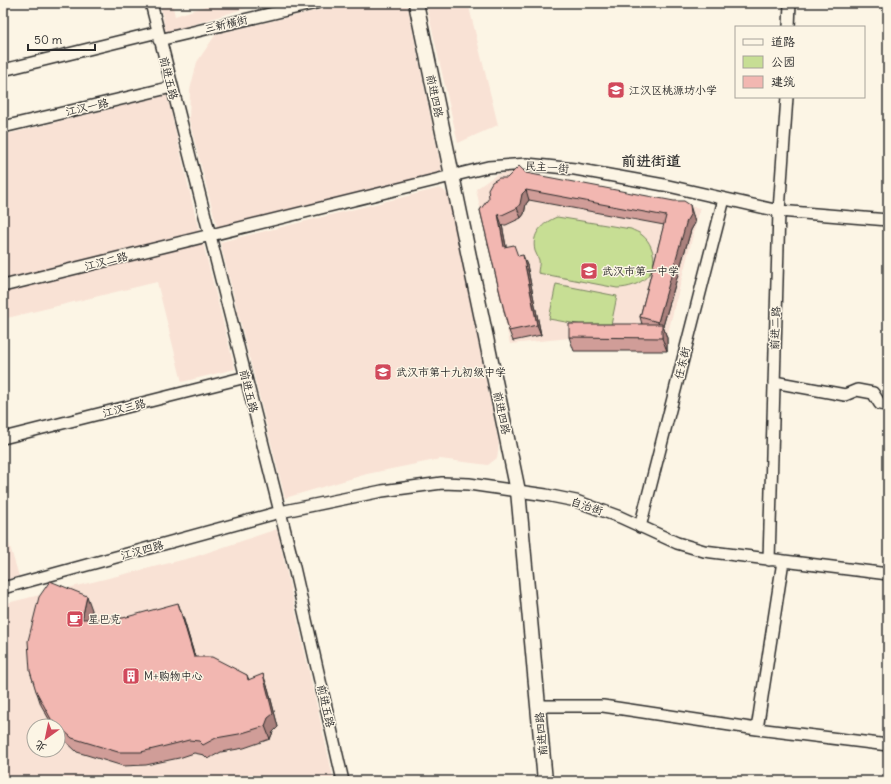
<svg xmlns="http://www.w3.org/2000/svg" width="891" height="784" viewBox="0 0 891 784" font-family="Delius,'LXGW WenKai TC',sans-serif">
<style>
.built{fill:#f9e2d5;fill-rule:evenodd}
.green{fill:#c7de94;stroke:#798460}
.lines{fill:none;stroke-linecap:round;stroke-linejoin:round}
.minor-casing{stroke:#2b2b2b;stroke-width:14}
.major-casing{stroke:#2b2b2b;stroke-width:17}
.minor{stroke:#fcf5e5;stroke-width:11}
.major{stroke:#fcf5e5;stroke-width:14}
.wall{fill:#d09d98;stroke:#2b2b2b}
.shaded-wall{fill:#a9807c;stroke:#2b2b2b}
.building{fill:#f2b7b1;stroke:#2b2b2b}
.labels{text-anchor:middle;stroke-width:3;stroke-linejoin:round;paint-order:stroke}
.street-label{font-size:11px;fill:#2b2b2b;stroke:#fcf5e5}
.poi-label{font-size:11px;fill:#2b2b2b;stroke:#fcf5e5;text-anchor:start}
.district-label{font-size:15px;font-weight:bold;fill:#2b2b2b;stroke:#fcf5e5}
</style>
<rect width="100%" height="100%" fill="#fcf5e5"/>
<filter id="ink" filterUnits="userSpaceOnUse"><feTurbulence type="fractalNoise" baseFrequency=".025" numOctaves="2"/><feDisplacementMap in="SourceGraphic" scale="8" xChannelSelector="R" yChannelSelector="G"/><feConvolveMatrix kernelMatrix="1 2 1 2 8 2 1 2 1" color-interpolation-filters="sRGB"/></filter>
<g filter="url(#ink)">
<!-- built -->
<path class="built" d="M 160,3 L 172,3 L 175,16 L 215,3 L 262,3 L 166,33 Z
M 349,3 L 407,3 L 442,172 L 217,227 L 189,120 L 190,90 L 197,62 L 216,34 Z
M 426,3 L 468,3 L 498,125 L 458,143 Z
M 167,95 L 199,231 L 3,280 L 3,135 Z
M 509,172 L 700,208 L 667,336 L 573,335 L 570,338 L 510,344 L 476,189 L 496,175 Z
M 440,188 L 448,194 L 499,444 L 497,458 L 488,465 L 440,459 L 367,474 L 285,498 L 220,242 Z
M 203,243 L 235,369 L 182,382 L 157,282 L 3,319 L 3,292 Z
M 3,524 L 19,576 L 3,581 Z
M 277,529 L 334,781 L 4,781 L 3,604 L 194,557 ZM 34,726 L 58,726 L 58,750 L 34,750 Z"/>
<!-- green -->
<path class="green" d="M 557,217 L 631,229 C 634,231 639,232 642,235 C 646,238 649,242 651,247 C 662,272 640,288 617,288 L 538,273 C 538,269 540,264 539,260 C 538,257 536,254 535,251 C 531,234 542,223 557,217 Z
M 556,284 L 617,296 L 610,330 L 549,319 Z"/>
<g class="lines">
<!-- minor casing -->
<g class="minor-casing">
<path id="minor" d="M 151,3 L 293,563 L 343,781
M 789,27 L 790,3
M 159,40 L 316,3
M 3,70 L 158,32
M 3,127 L 172,87
M 3,286 L 488,167 L 527,164 L 575,169 L 664,185 L 779,211 L 888,220
M 774,382 L 845,395 L 857,390 L 873,393 L 880,404 L 888,405
M 3,438 L 246,377
M 640,527 L 724,199
M 769,560 L 779,211 L 787,97
M 3,588 L 280,512 L 382,491 L 442,483 L 469,484 L 546,495 L 576,501 L 620,517 L 677,543 L 704,551 L 888,574
M 539,706 L 603,706 L 757,729 L 888,745
M 757,729 L 783,561"/>
</g>
<!-- major casing -->
<g class="major-casing">
<path id="major" d="M 416,3 L 518,491 L 545,781"/>
</g>
<!-- minor -->
<use href="#minor" class="minor"/>
<!-- major -->
<use href="#major" class="major"/>
</g>
<!-- wall -->
<path class="wall" d="M 526,173 L 693,215 L 695,223 L 691,230 L 663,326 L 667,338 L 667,351 L 574,351 L 569,337 L 642,324 L 640,317 L 664,225 L 529,200 L 526,204 L 524,214 L 521,218 L 506,225 L 502,225 L 506,246 L 518,256 L 527,265 L 541,335 L 513,341 L 509,331 L 480,210 L 507,178 Z
M 92,610 L 90,619 L 183,617 L 195,657 L 247,675 L 249,680 L 268,688 L 278,727 L 273,732 L 270,739 L 244,748 L 221,752 L 208,759 L 204,755 L 194,753 L 179,758 L 146,765 L 123,766 L 77,752 L 58,734 L 58,726 L 53,726 L 41,705 L 30,671 Z"/>
<!-- shaded-wall -->
<path class="shaded-wall" d="M 526,190 L 529,200 L 526,204 L 524,214 L 521,218 L 517,208 L 522,194 Z
M 690,205 L 693,215 L 695,223 L 691,230 L 663,326 L 667,338 L 667,351 L 662,338 L 661,332 L 658,322 Z
M 498,214 L 502,225 L 508,257 L 504,247 Z
M 523,255 L 527,265 L 541,335 L 537,325 Z
M 87,596 L 92,610 L 87,633 L 82,619 Z
M 178,603 L 183,617 L 199,671 L 194,657 Z
M 263,674 L 268,688 L 278,727 L 273,732 L 270,739 L 265,726 Z"/>
<!-- building -->
<path class="building" d="M 519,166 L 526,173 L 674,201 L 684,201 L 690,205 L 691,213 L 687,220 L 658,322 L 640,317 L 666,216 L 526,190 L 522,194 L 520,204 L 517,208 L 502,215 L 498,214 L 504,247 L 514,245 L 518,256 L 523,255 L 537,325 L 509,331 L 480,210 L 489,198 L 488,189 L 492,182 L 499,178 L 507,178 Z
M 569,324 L 662,324 L 662,338 L 569,337 Z
M 50,581 L 87,596 L 82,619 L 123,618 L 178,603 L 194,657 L 212,657 L 247,675 L 248,680 L 263,674 L 273,714 L 268,718 L 265,726 L 239,734 L 216,738 L 203,745 L 199,741 L 189,740 L 174,744 L 141,752 L 118,752 L 72,738 L 51,719 L 36,691 L 30,671 L 28,641 L 39,597 Z
M 97,777 L 98,781 L 81,781 Z"/>
</g>
<!-- icons -->
<defs>
<g id="school-square" transform="scale(0.9)"><rect x="-9" y="-9" width="18" height="18" rx="4" fill="#d1495b" stroke="#fcf5e5"/><path d="M0-5L7-2L0 1L-7-2ZM-4 1L0 2.5L4 1V4Q0 6-4 4Z" fill="#fff"/></g>
<g id="cafe-square" transform="scale(0.9)"><rect x="-9" y="-9" width="18" height="18" rx="4" fill="#d1495b" stroke="#fcf5e5"/><path d="M-5.5-4.5H6V0H3Q3 3.5 0 3.5H-2.5Q-5.5 3.5-5.5 0ZM3-3.2v2h1.7v-2ZM-6 4.5H4V6H-6Z" fill="#fff"/></g>
<g id="building-square" transform="scale(0.9)"><rect x="-9" y="-9" width="18" height="18" rx="4" fill="#d1495b" stroke="#fcf5e5"/><path d="M-4-6H4V6H1V3H-1V6H-4ZM-2.5-4.3h1.7v1.8h-1.7ZM.8-4.3h1.7v1.8H.8ZM-2.5-1h1.7V.8h-1.7ZM.8-1h1.7V.8H.8Z" fill="#fff"/></g>
</defs>
<g fill-rule="evenodd">
<use href="#school-square" x="616" y="90"/>
<use href="#school-square" x="589" y="271"/>
<use href="#school-square" x="383" y="372"/>
<use href="#cafe-square" x="75" y="619"/>
<use href="#building-square" x="131" y="676"/>
</g>
<g class="labels">
<!-- street labels -->
<g class="street-label">
<text transform="translate(226 24) rotate(-13)" y="4">三新横街</text>
<text transform="translate(169 78) rotate(76)" y="4">前进五路</text>
<text transform="translate(435 96) rotate(78)" y="4">前进四路</text>
<text transform="translate(87 107) rotate(-13)" y="4">江汉一路</text>
<text transform="translate(547 167) rotate(4)" y="4">民主一街</text>
<text transform="translate(106 261) rotate(-14)" y="4">江汉二路</text>
<text transform="translate(775 328) rotate(-88)" y="4">前进二路</text>
<text transform="translate(682 363) rotate(-76)" y="4">任东街</text>
<text transform="translate(249 391) rotate(76)" y="4">前进五路</text>
<text transform="translate(124 408) rotate(-14)" y="4">江汉三路</text>
<text transform="translate(502 413) rotate(78)" y="4">前进四路</text>
<text transform="translate(587 506) rotate(18)" y="4">自治街</text>
<text transform="translate(142 550) rotate(-15)" y="4">江汉四路</text>
<text transform="translate(326 706) rotate(77)" y="4">前进五路</text>
<text transform="translate(541 734) rotate(-95)" y="4">前进四路</text>
</g>
<!-- poi labels -->
<g class="poi-label">
<text x="629" y="94">江汉区桃源坊小学</text>
<text x="602" y="275">武汉市第一中学</text>
<text x="396" y="376">武汉市第十九初级中学</text>
<text x="88" y="623">星巴克</text>
<text x="144" y="680">M+购物中心</text>
</g>
<!-- district labels -->
<g class="district-label">
<text x="651" y="166">前进街道</text>
</g>
</g>
<!-- margin -->
<rect width="891" height="784" fill="none" stroke="#fcf5e5" stroke-width="16"/>
<rect x="8" y="8" width="875" height="768" fill="none" stroke="#2b2b2b" stroke-width="1.5" filter="url(#ink)"/>
<!-- legend -->
<rect x="735" y="26" width="130" height="72" fill="#fcf5e5" stroke="#a8a49b"/>
<rect x="743" y="39" width="20" height="6" fill="#fcf5e5" stroke="#a8a49b"/>
<text x="771" y="46" font-size="12" fill="#2b2b2b">道路</text>
<rect x="743" y="56" width="20" height="12" fill="#c7de94" stroke="#a8a49b"/>
<text x="771" y="66" font-size="12" fill="#2b2b2b">公园</text>
<rect x="743" y="76" width="20" height="12" fill="#f2b7b1" stroke="#a8a49b"/>
<text x="771" y="86" font-size="12" fill="#2b2b2b">建筑</text>
<!-- north arrow -->
<g transform="translate(46 738) rotate(213)"><circle r="19" fill="#fcf5e5" stroke="#a8a49b"/>
<path d="M0-3L7 15L0 10L-7 15Z" fill="#d1495b"/>
<text y="-6" font-size="11" font-weight="bold" text-anchor="middle" fill="#2b2b2b">北</text>
</g>
<!-- scale -->
<path d="M28 44v6h67v-6" fill="none" stroke="#2b2b2b" stroke-width="2"/>
<text x="34" y="44" font-size="12" fill="#2b2b2b" stroke="#fcf5e5" stroke-width="3" paint-order="stroke">50 m</text>
</svg>
